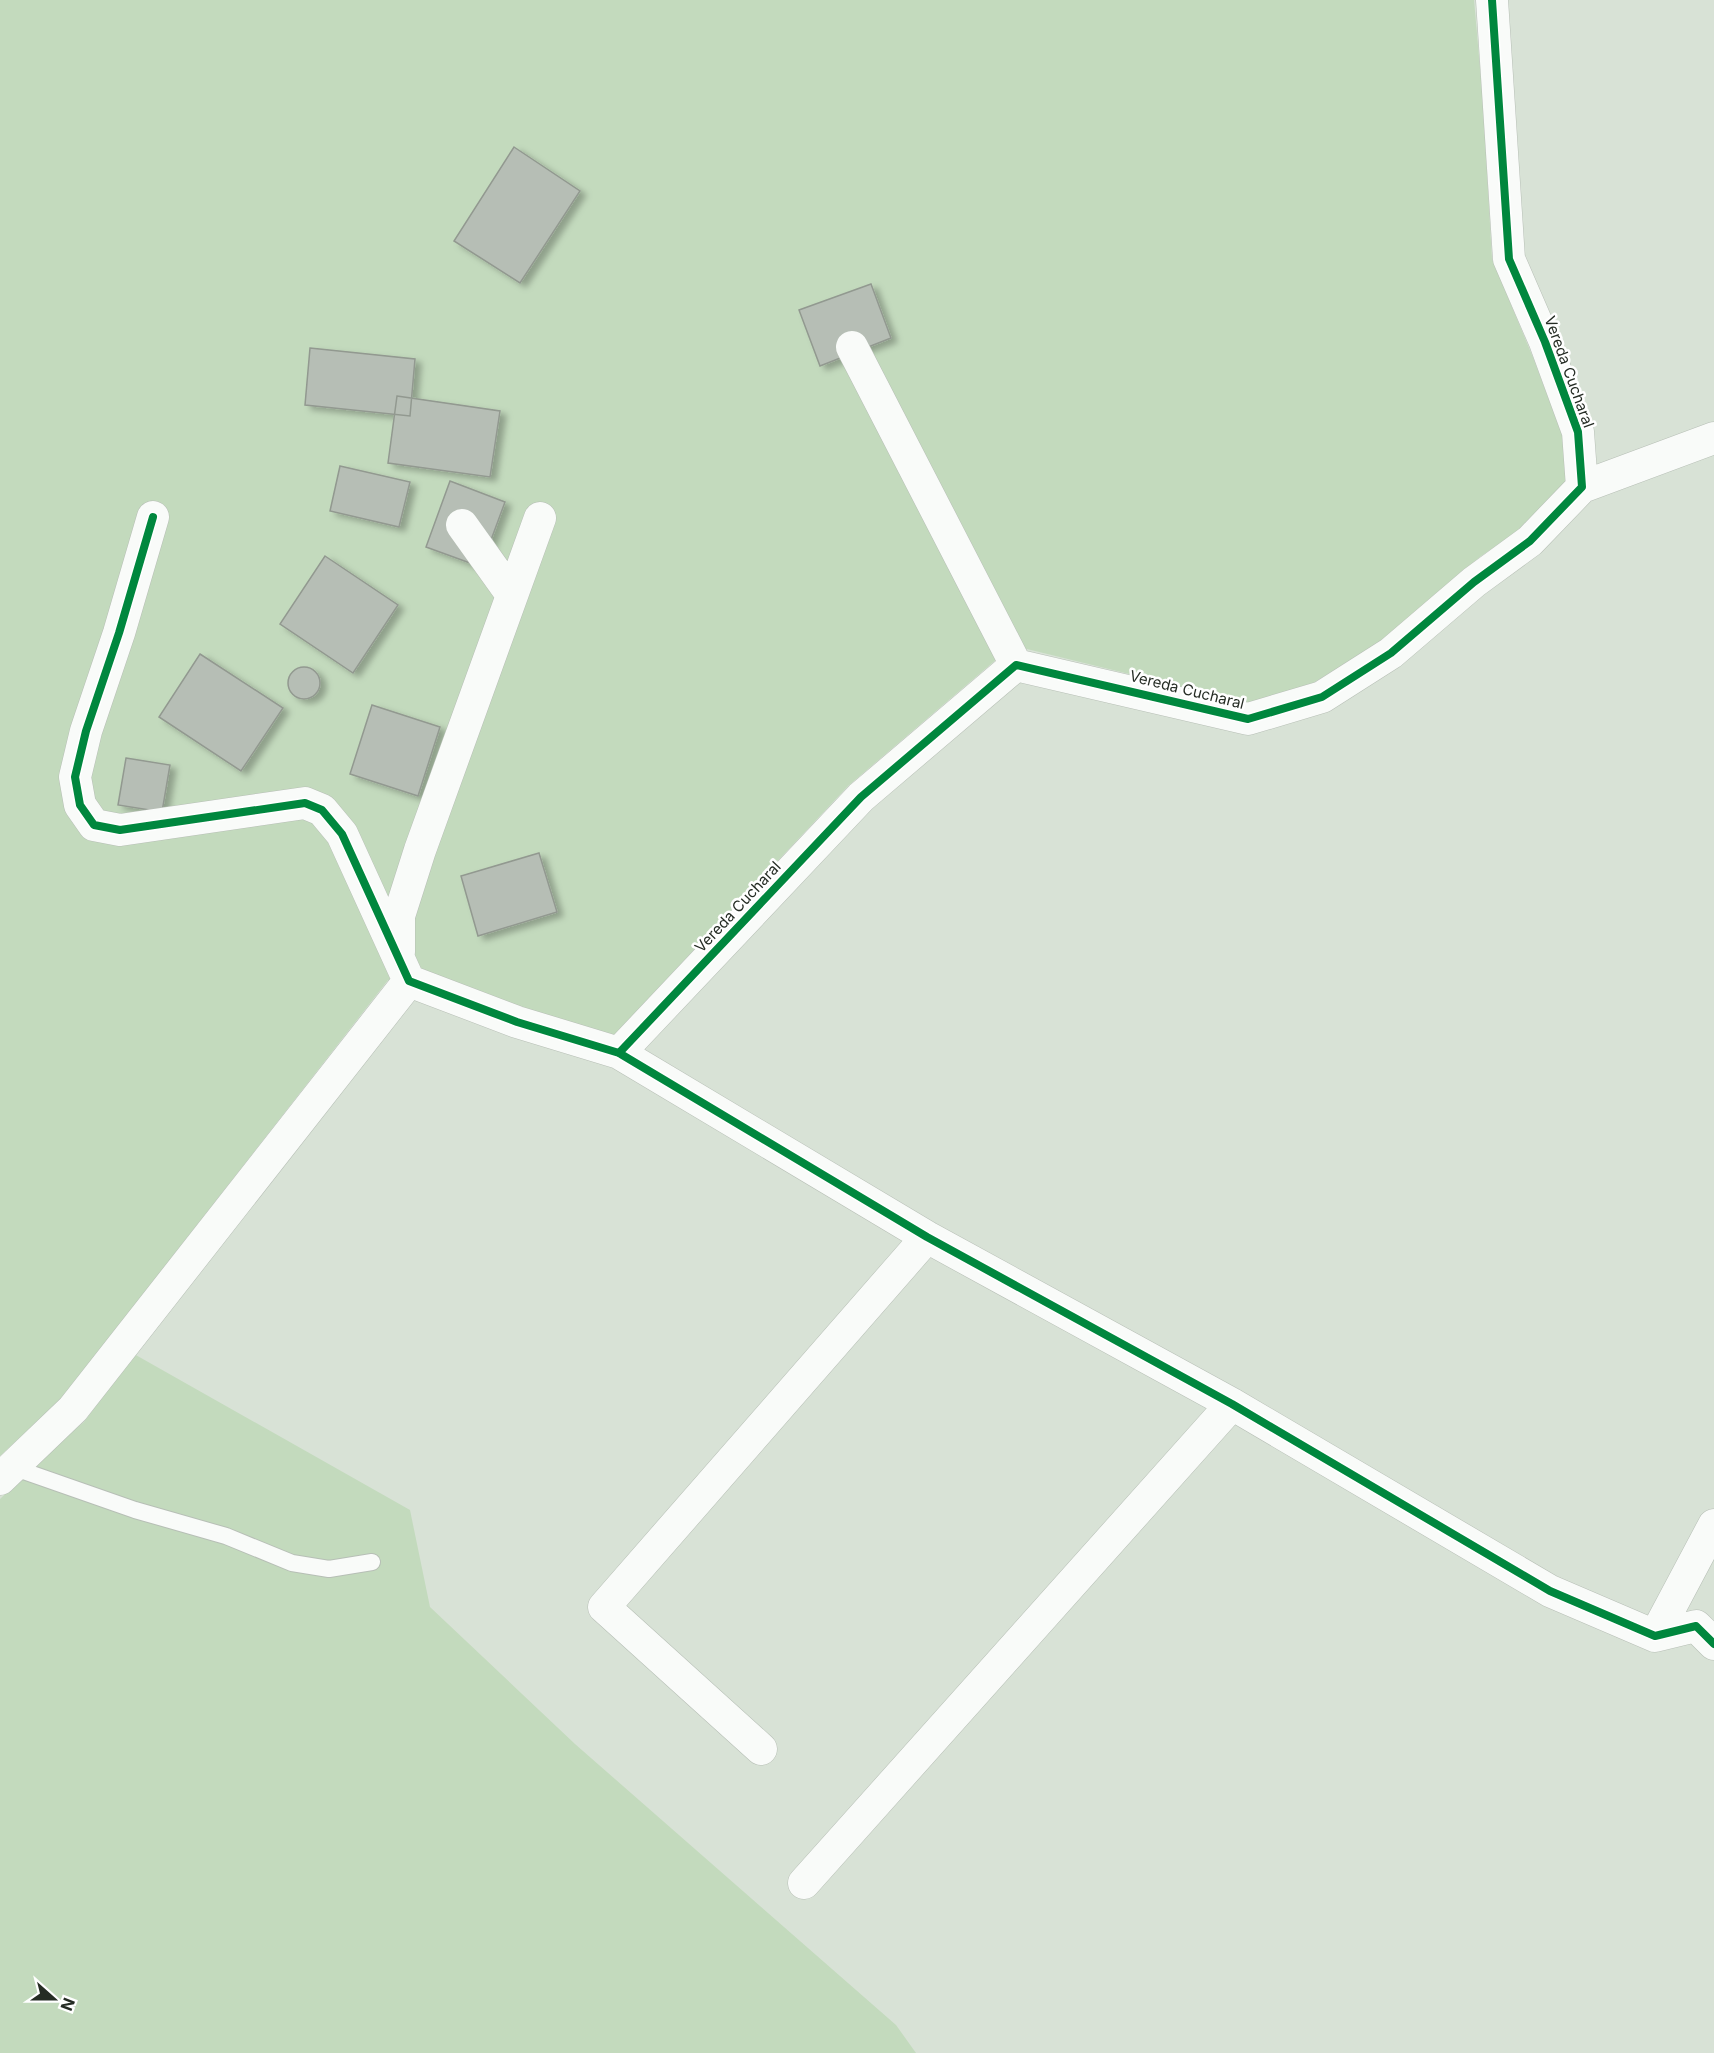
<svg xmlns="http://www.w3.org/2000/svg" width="1714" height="2053" viewBox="0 0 1714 2053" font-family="Inter,sans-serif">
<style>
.green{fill:#c3dabd}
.building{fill:#b6beb5;stroke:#929990;stroke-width:1.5;filter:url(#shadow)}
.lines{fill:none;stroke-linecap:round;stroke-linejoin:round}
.service-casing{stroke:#b7bfb6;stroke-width:18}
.minor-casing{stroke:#b7bfb6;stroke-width:33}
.service{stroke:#f9fbf9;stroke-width:16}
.minor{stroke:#f9fbf9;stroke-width:32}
.cycleway-casing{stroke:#fff;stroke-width:11}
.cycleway{stroke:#00873e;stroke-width:8}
.labels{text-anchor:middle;stroke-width:5;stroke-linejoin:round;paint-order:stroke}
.street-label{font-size:15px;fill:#252c24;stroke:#fff}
</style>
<defs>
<filter id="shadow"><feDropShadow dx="6" dy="4" stdDeviation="3" flood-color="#0004"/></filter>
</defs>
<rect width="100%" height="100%" fill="#d8e2d6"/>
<!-- green -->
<path class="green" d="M 0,0 L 1474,0 L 1483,102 L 1492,259 L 1534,360 L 1562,435 L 1567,481 L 1519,531 L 1481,556 L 1379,643 L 1313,683 L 1248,703 L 1027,649 L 998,658 L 848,786 L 614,1035 L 612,1066 L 413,1000 L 388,980 L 61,1399 L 0,1456 Z
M 134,1354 L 410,1510 L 430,1607 L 575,1744 L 896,2025 L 916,2053 L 0,2053 L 0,1499 L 49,1451 L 84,1422 Z"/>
<!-- building -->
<path class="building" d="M 514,147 L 580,191 L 520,283 L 454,241 Z
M 871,284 L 891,338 L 820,366 L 799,310 Z
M 310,348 L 415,359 L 410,416 L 305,405 Z
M 397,396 L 500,411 L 490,477 L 388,463 Z
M 340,466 L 410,482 L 399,527 L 330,511 Z
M 450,481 L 505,502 L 481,567 L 426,547 Z
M 325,556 L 398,605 L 353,673 L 280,624 Z
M 200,654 L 283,708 L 241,771 L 159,717 Z
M288 683a16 16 0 1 1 32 0a16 16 0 1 1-32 0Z
M 372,705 L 440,727 L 418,796 L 350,774 Z
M 126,758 L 170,765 L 162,812 L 118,805 Z
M 539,853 L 557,912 L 478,936 L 461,876 Z"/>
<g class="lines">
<!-- service casing -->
<g class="service-casing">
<path id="service" d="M 12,1467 L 135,1510 L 226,1536 L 292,1563 L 329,1569 L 372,1562"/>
</g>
<!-- minor casing -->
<g class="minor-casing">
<path id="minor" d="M 852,347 L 1016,665
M 1582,487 L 1714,438
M 153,517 L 119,633 L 86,731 L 75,777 L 80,805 L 94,825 L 120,830 L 305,803 L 322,810 L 342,834 L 409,981 L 517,1022 L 619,1053 L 927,1237 L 1232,1404 L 1550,1591 L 1655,1636 L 1696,1626 L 1714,1644
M 462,525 L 512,595
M 399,952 L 399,916 L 420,850 L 540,518
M 619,1053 L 861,797 L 1016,665 L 1248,719 L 1322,697 L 1391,653 L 1474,582 L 1530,541 L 1582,487 L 1578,432 L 1545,342 L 1509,259 L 1492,0
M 0,1479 L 73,1409 L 409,981
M 1655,1636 L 1714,1525
M 761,1749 L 604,1607 L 927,1237
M 804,1883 L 1232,1404"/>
</g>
<!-- service -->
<use href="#service" class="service"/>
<!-- minor -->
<use href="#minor" class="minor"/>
<!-- cycleway casing -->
<g class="cycleway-casing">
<path id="cycleway" d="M 153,517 L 119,633 L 86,731 L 75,777 L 80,805 L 94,825 L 120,830 L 305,803 L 322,810 L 342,834 L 409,981 L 517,1022 L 619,1053 L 927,1237 L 1232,1404 L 1550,1591 L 1655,1636 L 1696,1626 L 1714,1644
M 619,1053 L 861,797 L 1016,665 L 1248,719 L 1322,697 L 1391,653 L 1474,582 L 1530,541 L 1582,487 L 1578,432 L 1545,342 L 1509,259 L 1492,0"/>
</g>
<!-- cycleway -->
<use href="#cycleway" class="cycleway"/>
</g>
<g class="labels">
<!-- street labels -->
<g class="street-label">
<text transform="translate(1569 372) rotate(70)" y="5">Vereda Cucharal</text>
<text transform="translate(1187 690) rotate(14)" y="5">Vereda Cucharal</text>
<text transform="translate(738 907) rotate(-47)" y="5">Vereda Cucharal</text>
</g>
</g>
<!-- north arrow -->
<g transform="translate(54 1999) rotate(111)" stroke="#ffffff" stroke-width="4.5" paint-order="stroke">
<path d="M0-4.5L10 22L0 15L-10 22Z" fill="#252c24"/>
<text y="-9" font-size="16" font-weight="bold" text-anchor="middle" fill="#252c24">N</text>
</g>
</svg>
